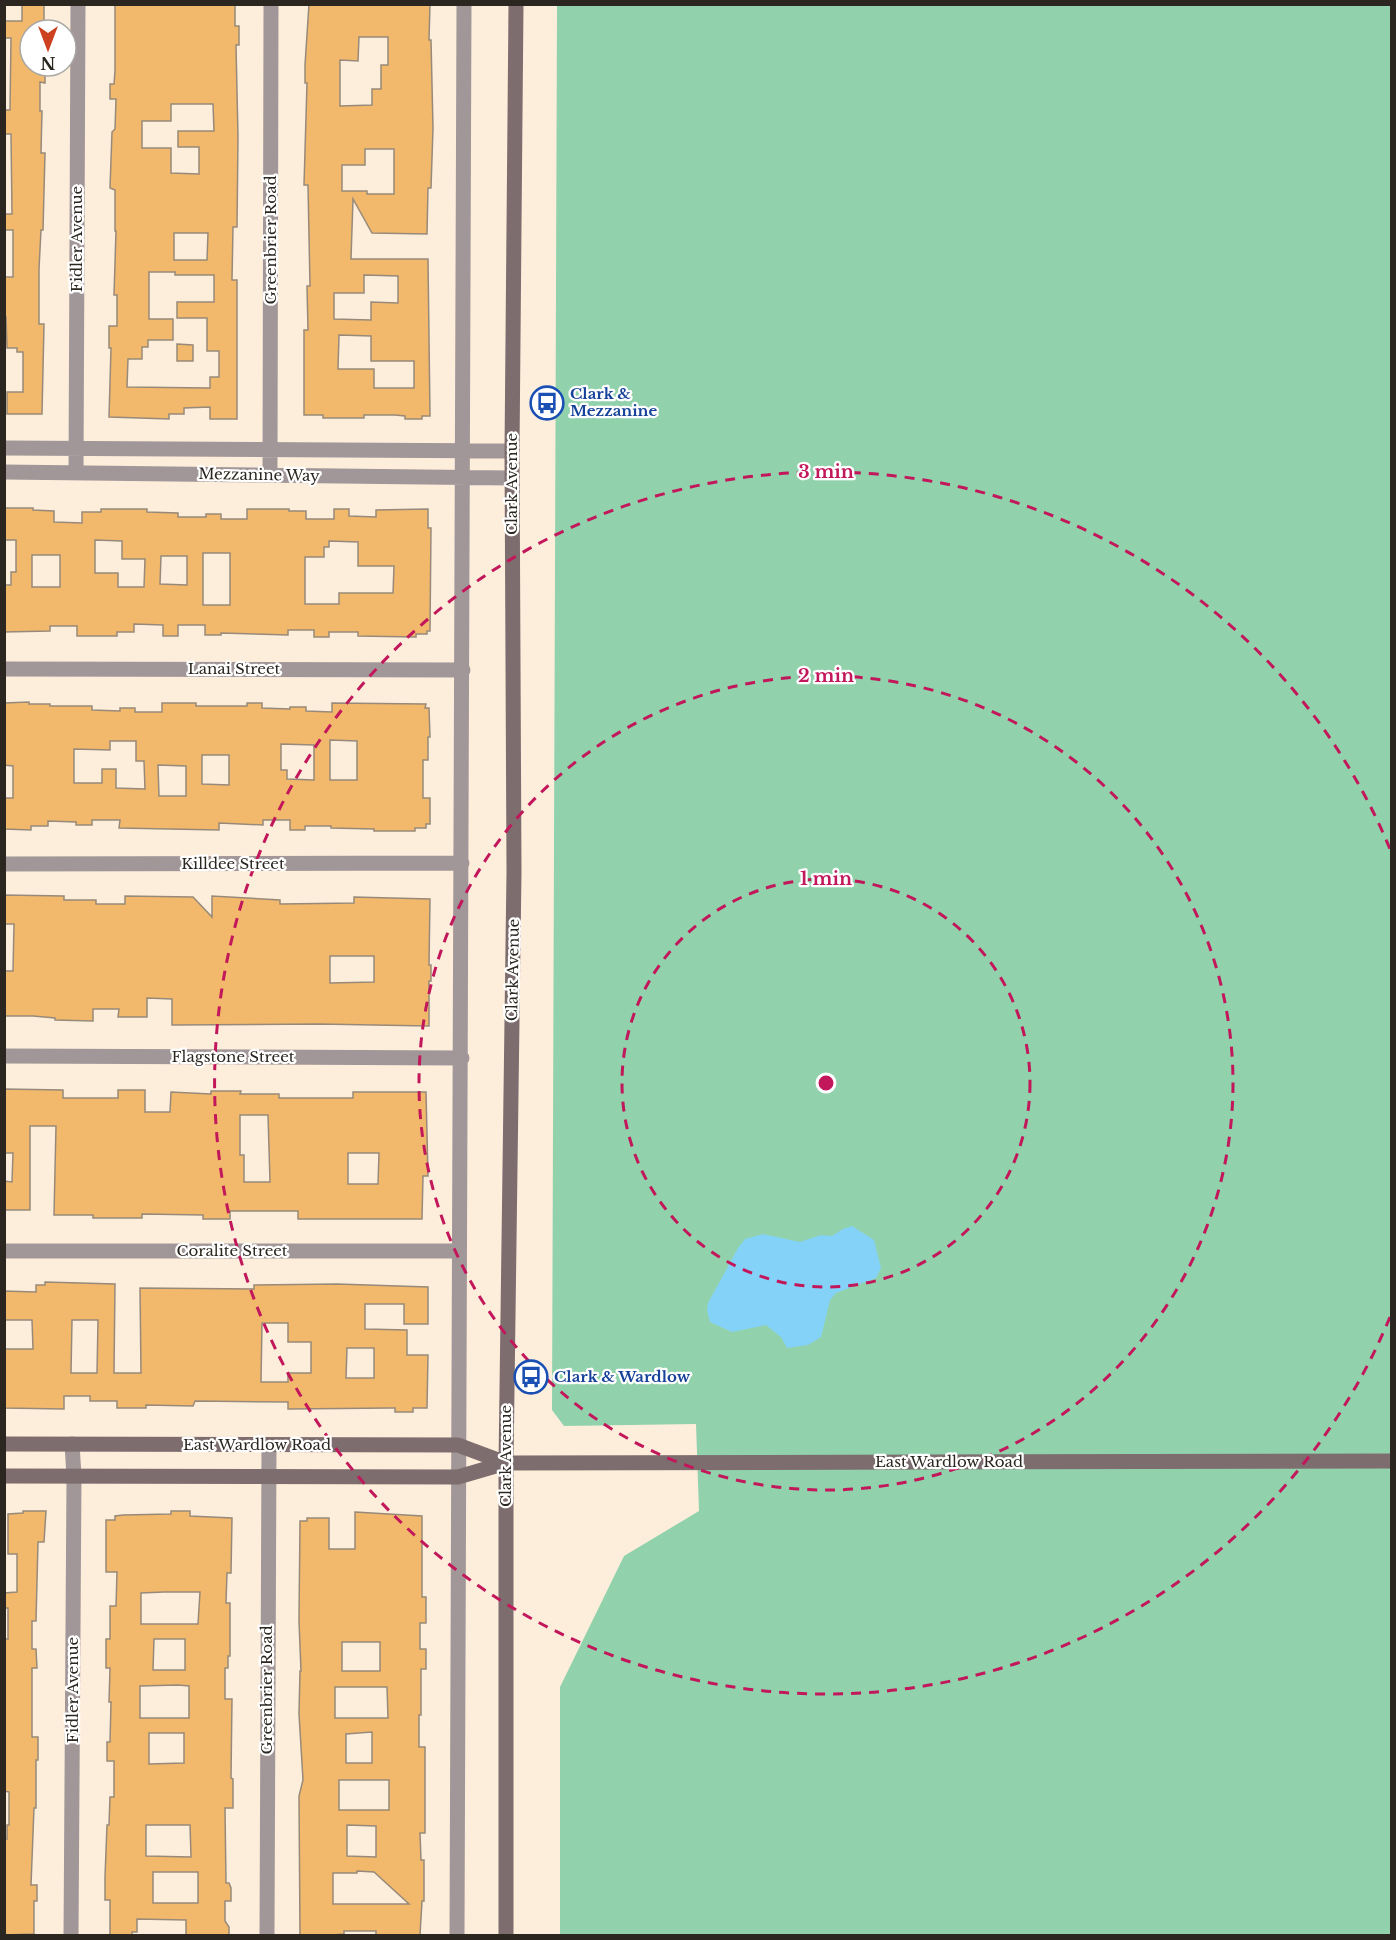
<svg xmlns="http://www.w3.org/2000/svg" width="1396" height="1940" viewBox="0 0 1396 1940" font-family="'Libre Baskerville',serif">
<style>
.green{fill:#91d2ac}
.water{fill:#85d2f8}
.building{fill:#f2b86b;stroke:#988a7a;stroke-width:1.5;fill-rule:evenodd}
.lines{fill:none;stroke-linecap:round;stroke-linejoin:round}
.street{stroke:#a29798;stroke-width:15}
.secondary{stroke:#7d6d6e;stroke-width:15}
.ring{fill:none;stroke:#c2185b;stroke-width:3;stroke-dasharray:10 8}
.labels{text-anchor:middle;stroke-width:4.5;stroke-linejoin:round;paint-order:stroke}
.street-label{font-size:15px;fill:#2b261f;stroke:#fff}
.transit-label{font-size:15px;font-weight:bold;fill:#164399;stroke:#fff;text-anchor:start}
.centre{fill:#c2185b;stroke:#fff;stroke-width:3}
.ring-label{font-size:18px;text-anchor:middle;font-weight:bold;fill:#c2185b;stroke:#fff;stroke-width:4.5;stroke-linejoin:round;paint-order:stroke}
</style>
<rect width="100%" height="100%" fill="#fdeedc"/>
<!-- green -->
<path class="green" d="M 557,5 L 1391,5 L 1391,1935 L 560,1935 L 560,1687 L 624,1556 L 699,1511 L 696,1424 L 564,1426 L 552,1410 Z"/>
<!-- water -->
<path class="water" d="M 852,1226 L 874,1240 L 881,1268 L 876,1278 L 836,1293 L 830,1300 L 821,1337 L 808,1345 L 787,1348 L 781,1337 L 766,1325 L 732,1332 L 710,1322 L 707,1310 L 708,1303 L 738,1248 L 745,1239 L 763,1234 L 800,1242 L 821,1235 L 832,1236 L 843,1229 Z"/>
<!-- building -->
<path class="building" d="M 22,4 L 44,4 L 44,30 L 30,30 L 30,66 L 45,66 L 45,83 L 40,82 L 40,111 L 42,111 L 41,153 L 45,153 L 43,230 L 41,230 L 39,269 L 39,324 L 44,324 L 42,414 L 7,414 L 7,392 L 23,392 L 23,352 L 17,352 L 17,348 L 7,348 L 6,317 L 4,317 L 4,277 L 13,277 L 13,230 L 4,230 L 4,214 L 12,214 L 11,134 L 5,134 L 5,110 L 10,110 L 11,38 L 4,38 L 4,21 L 22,21 Z
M 115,4 L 235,4 L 235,26 L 239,26 L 239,45 L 236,45 L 238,137 L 237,227 L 233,227 L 232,280 L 237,280 L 237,419 L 210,419 L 210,407 L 184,408 L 184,414 L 169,414 L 169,419 L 109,417 L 111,348 L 109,348 L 109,326 L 117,326 L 117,295 L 114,295 L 116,231 L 115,231 L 115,190 L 110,188 L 112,132 L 115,129 L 116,99 L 110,99 L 110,84 L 114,84 L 115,71 ZM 171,104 L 213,104 L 214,131 L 178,131 L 178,147 L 199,147 L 199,174 L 171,173 L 171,148 L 142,148 L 142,121 L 171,121 ZM 174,233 L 208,233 L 207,260 L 174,260 ZM 149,272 L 175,272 L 175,275 L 214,275 L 214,302 L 177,302 L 177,318 L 207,318 L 207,351 L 219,351 L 219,377 L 210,377 L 210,388 L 127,387 L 128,359 L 142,359 L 142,347 L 148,347 L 148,340 L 173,340 L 173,319 L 149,319 Z
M 309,4 L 430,4 L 429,40 L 431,40 L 433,128 L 431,188 L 428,188 L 427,234 L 372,233 L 353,199 L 351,259 L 428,259 L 430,416 L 422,416 L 422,419 L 405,419 L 405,416 L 395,415 L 364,415 L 364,418 L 323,418 L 323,415 L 304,415 L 304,330 L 308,330 L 307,286 L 310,286 L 308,185 L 304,185 L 307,83 L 305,83 L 305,65 ZM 359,37 L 388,37 L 388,65 L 381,65 L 381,89 L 372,89 L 372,105 L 340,106 L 340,60 L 358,61 ZM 365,149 L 394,149 L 394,194 L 367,194 L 367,191 L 342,191 L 342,165 L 365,165 ZM 364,275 L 398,276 L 398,303 L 371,302 L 371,320 L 334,319 L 334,293 L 364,293 ZM 339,335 L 371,336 L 371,361 L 414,361 L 414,388 L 374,388 L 374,369 L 338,369 Z
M 177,344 L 193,345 L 193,361 L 177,361 Z
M 4,508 L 33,508 L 33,510 L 54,511 L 54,522 L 82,523 L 82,512 L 101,512 L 101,509 L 147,509 L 147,512 L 178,513 L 178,517 L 206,517 L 206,514 L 221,514 L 221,519 L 247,519 L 247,509 L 289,509 L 289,511 L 306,511 L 306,519 L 334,519 L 334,509 L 349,509 L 349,516 L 376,517 L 376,510 L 428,509 L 428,528 L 431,528 L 430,631 L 427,631 L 427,634 L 416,634 L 416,637 L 358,636 L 358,632 L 329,632 L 329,637 L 314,637 L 314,630 L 288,630 L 288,635 L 221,633 L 221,635 L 205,635 L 205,625 L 178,625 L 178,636 L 163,636 L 163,625 L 134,624 L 134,632 L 117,632 L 117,636 L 77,636 L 77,626 L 50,626 L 50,631 L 4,632 L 4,585 L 11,585 L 11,572 L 16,572 L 16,540 L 4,540 ZM 95,540 L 122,541 L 122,559 L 145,559 L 144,587 L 118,587 L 118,573 L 95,573 ZM 329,541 L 358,542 L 358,566 L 394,566 L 393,593 L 339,593 L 339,604 L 305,604 L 305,557 L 324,557 L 324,547 L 329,547 ZM 203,553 L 230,553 L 230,605 L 203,605 ZM 32,555 L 60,555 L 60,587 L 32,587 ZM 161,556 L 187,556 L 187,585 L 160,584 Z
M 29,702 L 29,704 L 50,704 L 50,706 L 92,706 L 92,710 L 120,711 L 120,708 L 135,708 L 135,712 L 162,712 L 162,703 L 196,703 L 196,706 L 247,706 L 247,703 L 262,703 L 262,708 L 290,709 L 290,707 L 306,707 L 306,711 L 332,712 L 332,703 L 426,704 L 425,708 L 429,708 L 430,737 L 428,737 L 428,760 L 423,760 L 423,798 L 430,798 L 430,824 L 426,824 L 426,828 L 415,828 L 415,831 L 374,831 L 374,829 L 331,828 L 331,826 L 305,826 L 305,830 L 290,830 L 290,820 L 263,820 L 263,825 L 219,823 L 219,830 L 119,828 L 120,820 L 92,820 L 92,825 L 76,825 L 76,822 L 48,821 L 48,826 L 31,826 L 31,830 L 4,829 L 4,798 L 13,798 L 13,766 L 4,765 L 4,703 ZM 330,740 L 357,741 L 357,780 L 330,780 ZM 110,741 L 136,741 L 136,761 L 144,761 L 145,789 L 116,788 L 116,769 L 102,769 L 102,783 L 74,783 L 74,749 L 110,750 ZM 281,744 L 314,745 L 314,780 L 287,779 L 287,770 L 281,770 ZM 202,755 L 229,755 L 229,785 L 202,784 ZM 158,765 L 186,766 L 186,796 L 159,796 Z
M 4,895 L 64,896 L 64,900 L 96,900 L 96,904 L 125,904 L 125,896 L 193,897 L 212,917 L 212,896 L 280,900 L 280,904 L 354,903 L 354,897 L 430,899 L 429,965 L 431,965 L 431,981 L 429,981 L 429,1026 L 319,1024 L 172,1025 L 172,999 L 147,998 L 147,1017 L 118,1017 L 119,1009 L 93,1009 L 93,1021 L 55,1020 L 55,1018 L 33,1016 L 4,1016 L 4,971 L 13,971 L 14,924 L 4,924 ZM 330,956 L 374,956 L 374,982 L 330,983 Z
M 4,1089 L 63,1090 L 63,1098 L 118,1098 L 118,1090 L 145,1090 L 145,1112 L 170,1112 L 171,1092 L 211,1094 L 211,1091 L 241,1091 L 240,1094 L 279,1094 L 279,1098 L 353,1098 L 353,1092 L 426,1092 L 428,1176 L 423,1176 L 422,1219 L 298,1219 L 298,1211 L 230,1211 L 230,1219 L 203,1219 L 203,1215 L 142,1214 L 142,1218 L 93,1218 L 93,1215 L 54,1215 L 56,1126 L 30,1126 L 30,1210 L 4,1210 L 4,1181 L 12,1182 L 13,1153 L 5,1153 ZM 240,1115 L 268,1115 L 270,1182 L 244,1182 L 244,1155 L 240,1155 ZM 348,1153 L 379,1153 L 378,1184 L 348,1184 Z
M 45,1282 L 115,1284 L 114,1373 L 141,1373 L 140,1288 L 254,1289 L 254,1285 L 337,1284 L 428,1287 L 428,1324 L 404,1324 L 404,1304 L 365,1304 L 365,1329 L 407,1330 L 407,1355 L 428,1355 L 427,1408 L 413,1408 L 413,1412 L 395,1412 L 395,1408 L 391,1408 L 288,1409 L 288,1402 L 195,1401 L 193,1406 L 146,1405 L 146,1408 L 117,1408 L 117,1401 L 90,1401 L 90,1396 L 64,1396 L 64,1409 L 4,1408 L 4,1349 L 33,1349 L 32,1320 L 4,1320 L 4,1291 L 36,1292 L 36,1285 L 45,1285 ZM 72,1320 L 98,1320 L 97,1373 L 71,1373 ZM 262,1323 L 288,1323 L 288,1342 L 311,1342 L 311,1373 L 288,1373 L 288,1382 L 261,1382 ZM 347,1348 L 374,1348 L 374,1378 L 346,1378 Z
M 23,1511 L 46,1511 L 44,1542 L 38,1542 L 36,1621 L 32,1621 L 32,1649 L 36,1649 L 37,1668 L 32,1668 L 32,1737 L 38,1737 L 38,1760 L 36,1760 L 36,1808 L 34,1808 L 31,1885 L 37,1885 L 37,1901 L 34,1901 L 34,1934 L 4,1935 L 4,1839 L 7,1839 L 7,1825 L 9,1825 L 9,1792 L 4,1791 L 5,1639 L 8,1639 L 8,1608 L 4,1608 L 4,1593 L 17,1592 L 17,1554 L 8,1554 L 8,1514 L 23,1513 Z
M 171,1511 L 190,1511 L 190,1516 L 232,1518 L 231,1573 L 227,1573 L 226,1603 L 230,1603 L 230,1656 L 228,1656 L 228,1668 L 225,1668 L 225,1699 L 232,1699 L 231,1778 L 233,1779 L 233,1808 L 225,1808 L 226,1883 L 229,1883 L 231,1888 L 231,1901 L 225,1901 L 225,1921 L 229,1927 L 229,1935 L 186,1935 L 186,1920 L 137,1919 L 137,1932 L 132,1932 L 132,1935 L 110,1935 L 110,1900 L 105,1900 L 105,1877 L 107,1825 L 109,1825 L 110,1797 L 114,1797 L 114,1761 L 107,1761 L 107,1742 L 110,1742 L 111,1702 L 109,1702 L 110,1668 L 106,1668 L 106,1639 L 110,1639 L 110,1606 L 116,1606 L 117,1572 L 106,1572 L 106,1520 L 115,1520 L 115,1516 L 123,1515 L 171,1514 ZM 164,1592 L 200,1592 L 198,1624 L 141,1624 L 141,1593 ZM 154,1639 L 185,1639 L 185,1670 L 153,1670 ZM 178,1685 L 189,1686 L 189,1718 L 140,1718 L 140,1686 ZM 149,1733 L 184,1733 L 184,1763 L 149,1764 ZM 146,1825 L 190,1825 L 191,1857 L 146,1856 ZM 153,1872 L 198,1872 L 198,1903 L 153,1903 Z
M 355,1512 L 422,1516 L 422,1597 L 426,1597 L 426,1623 L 420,1623 L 420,1649 L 426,1649 L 426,1669 L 421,1669 L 421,1715 L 419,1715 L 419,1747 L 425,1747 L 425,1833 L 420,1833 L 421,1860 L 424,1860 L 424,1901 L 422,1901 L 420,1935 L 376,1935 L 376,1931 L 344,1931 L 344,1934 L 333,1935 L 300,1935 L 299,1796 L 303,1780 L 299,1714 L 300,1671 L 301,1671 L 299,1621 L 300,1521 L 307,1521 L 307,1518 L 329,1518 L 329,1549 L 355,1549 ZM 342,1642 L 380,1642 L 380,1671 L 342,1671 ZM 335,1687 L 387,1687 L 388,1718 L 335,1718 ZM 372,1732 L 372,1763 L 346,1763 L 346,1734 ZM 339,1780 L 389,1780 L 389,1810 L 339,1810 ZM 347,1825 L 376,1826 L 376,1857 L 347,1856 ZM 357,1871 L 374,1872 L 409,1904 L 333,1904 L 333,1873 L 357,1873 Z"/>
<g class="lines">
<!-- street -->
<path class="street" d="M 4,448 L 512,451
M 4,472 L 512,478
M 76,473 L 78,4
M 270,475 L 271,4
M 4,669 L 463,670
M 4,864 L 462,863
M 4,1056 L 462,1058
M 4,1251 L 459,1251
M 71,1936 L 74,1476 L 72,1444
M 267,1936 L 269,1445
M 457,1936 C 458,1292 463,648 464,4"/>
<!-- secondary -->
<path class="secondary" d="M 4,1444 L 458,1445 L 506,1463
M 4,1476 L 458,1477 L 506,1463 L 1392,1461
M 506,1936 L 506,1463 L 514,872 L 512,451 L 516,4"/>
</g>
<!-- distance rings -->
<g class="ring">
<circle cx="826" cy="1083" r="204"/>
<circle cx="826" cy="1083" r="407"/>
<path d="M1390 1317A611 611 0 1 1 1390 849"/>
</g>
<!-- icons -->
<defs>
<g id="bus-ring" transform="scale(1.725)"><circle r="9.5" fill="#fff" stroke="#1a4fb4" stroke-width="1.5"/><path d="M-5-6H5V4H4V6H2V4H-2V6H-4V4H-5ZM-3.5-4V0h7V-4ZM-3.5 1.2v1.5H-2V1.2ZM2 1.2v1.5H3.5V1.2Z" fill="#1a4fb4"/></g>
</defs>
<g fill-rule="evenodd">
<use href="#bus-ring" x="547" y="403"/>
<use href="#bus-ring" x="531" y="1377"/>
</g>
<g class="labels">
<!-- street labels -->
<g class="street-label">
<text transform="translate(77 239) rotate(-90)" y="5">Fidler Avenue</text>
<text transform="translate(271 240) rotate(-90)" y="5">Greenbrier Road</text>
<text transform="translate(259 475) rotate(1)" y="5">Mezzanine Way</text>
<text transform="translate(512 484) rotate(-90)" y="5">Clark Avenue</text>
<text x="234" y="674">Lanai Street</text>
<text x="233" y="869">Killdee Street</text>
<text transform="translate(513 970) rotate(-89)" y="5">Clark Avenue</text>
<text x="233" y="1062">Flagstone Street</text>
<text x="232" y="1256">Coralite Street</text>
<text x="257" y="1450">East Wardlow Road</text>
<text transform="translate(506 1456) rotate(-90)" y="5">Clark Avenue</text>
<text x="949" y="1467">East Wardlow Road</text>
<text transform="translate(73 1690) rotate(-90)" y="5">Fidler Avenue</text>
<text transform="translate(267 1690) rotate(-90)" y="5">Greenbrier Road</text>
</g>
<!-- transit labels -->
<g class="transit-label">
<text x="570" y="399">Clark &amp;<tspan x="570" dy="17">Mezzanine</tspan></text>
<text x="554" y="1382">Clark &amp; Wardlow</text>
</g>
</g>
<circle cx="826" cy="1083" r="9" class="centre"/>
<g class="ring-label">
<text x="826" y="478">3 min</text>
<text x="826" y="682">2 min</text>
<text x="826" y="885">1 min</text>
</g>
<!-- border -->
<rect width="1396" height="1940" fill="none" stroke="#2b261f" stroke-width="12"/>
<!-- north arrow -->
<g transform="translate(48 48) rotate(180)"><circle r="28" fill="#ffffff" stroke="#aaa8a5" stroke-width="1.5"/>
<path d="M0-4.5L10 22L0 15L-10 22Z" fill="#cc4220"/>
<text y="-9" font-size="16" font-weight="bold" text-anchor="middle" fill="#2b261f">N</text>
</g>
</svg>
